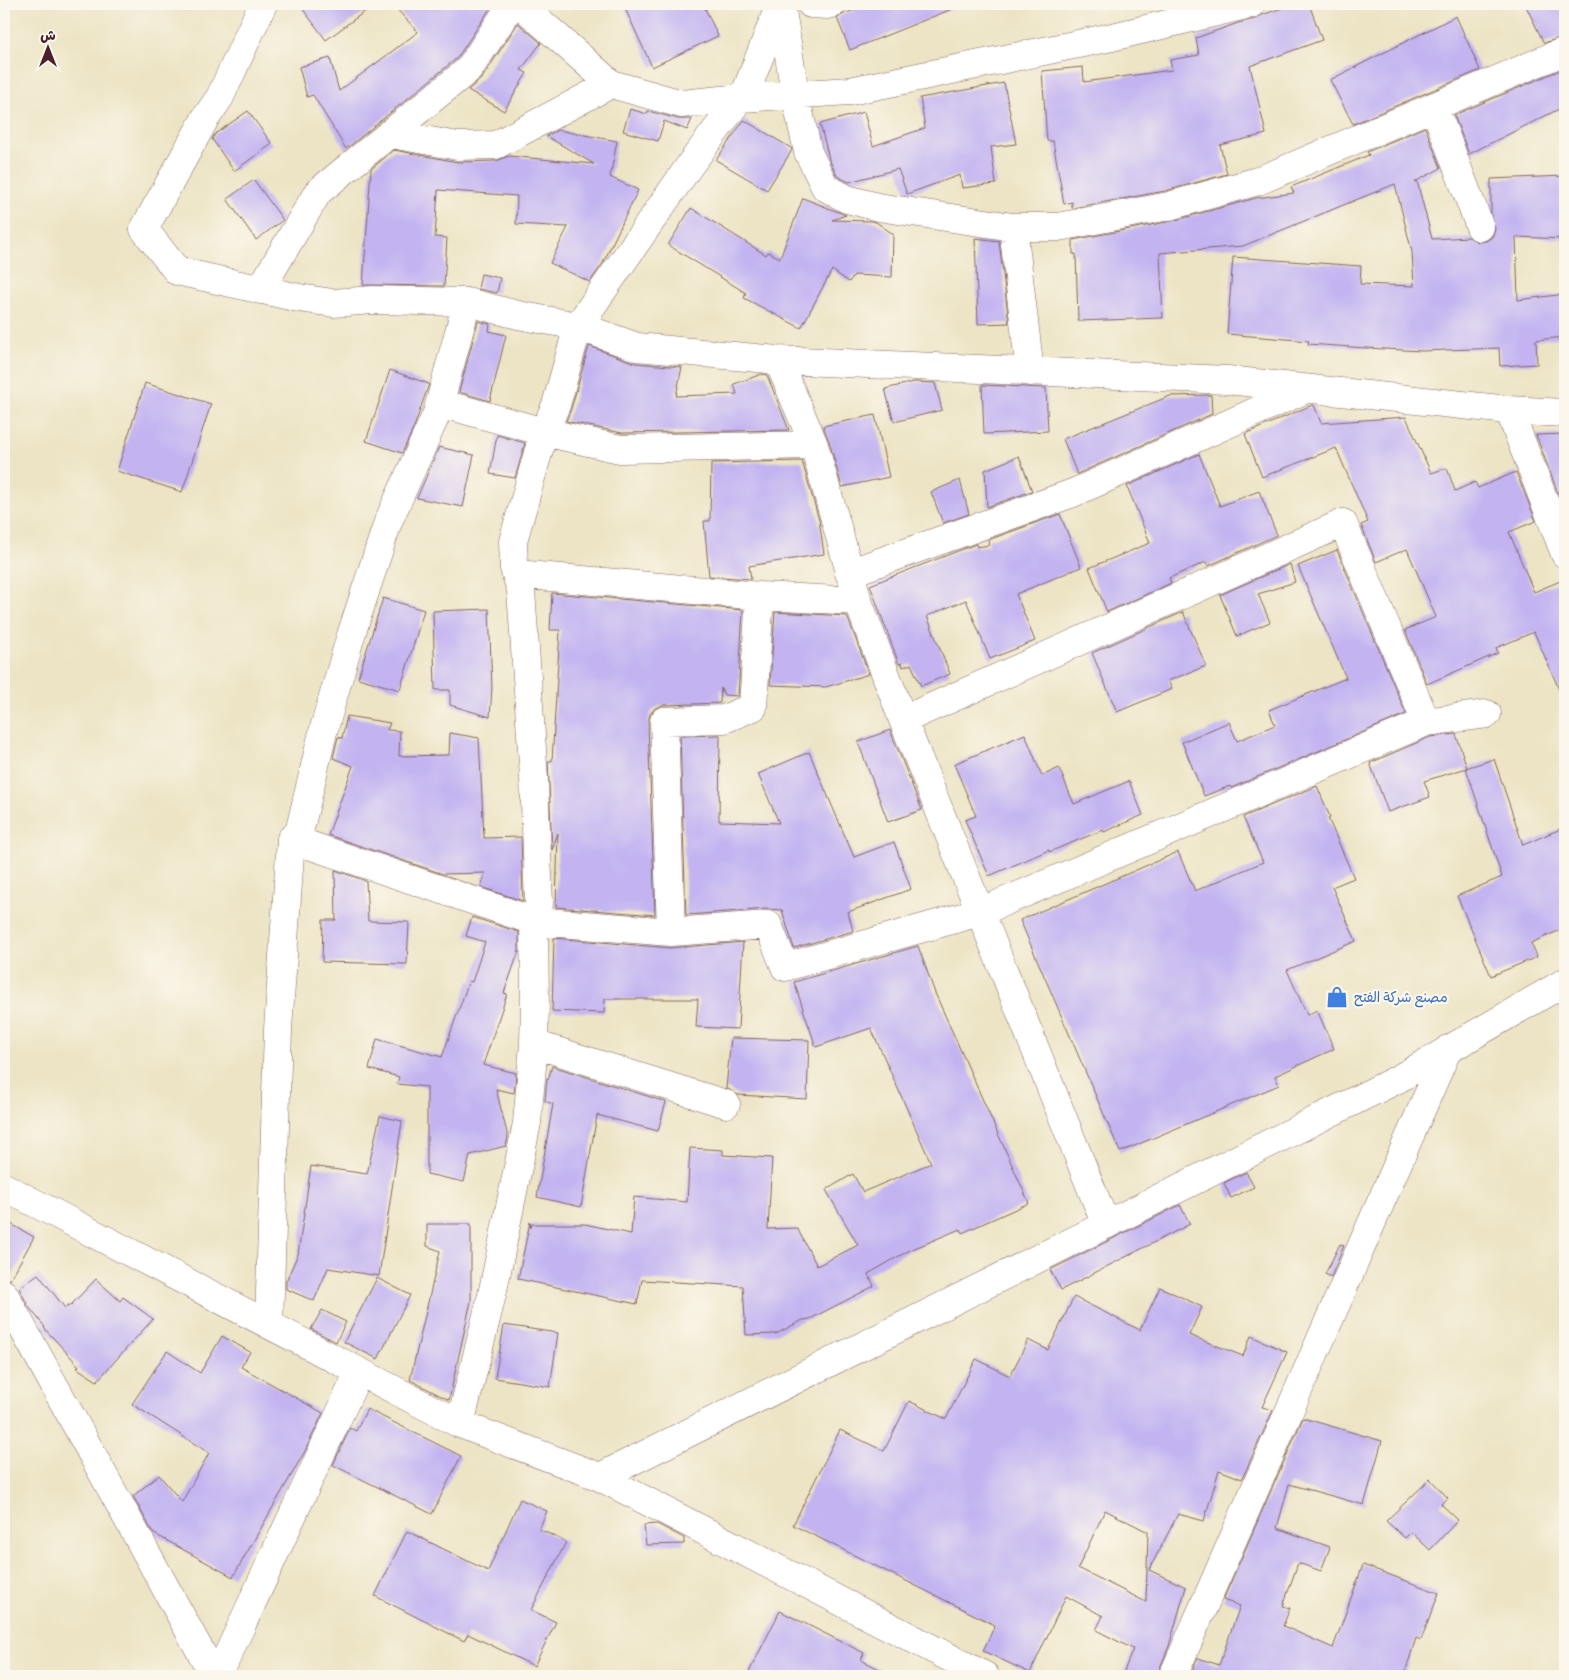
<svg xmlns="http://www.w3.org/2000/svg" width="1569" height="1680" viewBox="0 0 1569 1680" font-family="Pangolin,'Playpen Sans Arabic',sans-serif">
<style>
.building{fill:#c3b4f1;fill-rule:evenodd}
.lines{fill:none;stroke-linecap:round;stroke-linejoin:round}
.minor-casing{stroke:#836461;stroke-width:29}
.minor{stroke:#fff;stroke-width:28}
.labels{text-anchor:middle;stroke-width:4.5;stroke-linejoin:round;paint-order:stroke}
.shop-label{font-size:14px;fill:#366cbe;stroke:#fbf7ec;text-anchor:start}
</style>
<rect width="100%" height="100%" fill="#fbf7ec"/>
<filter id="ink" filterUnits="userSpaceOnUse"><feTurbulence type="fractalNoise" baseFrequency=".02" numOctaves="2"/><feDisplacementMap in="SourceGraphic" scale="10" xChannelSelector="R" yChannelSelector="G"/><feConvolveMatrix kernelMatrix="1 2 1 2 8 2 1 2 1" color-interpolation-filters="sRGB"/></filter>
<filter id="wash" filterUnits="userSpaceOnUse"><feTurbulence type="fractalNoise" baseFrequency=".0096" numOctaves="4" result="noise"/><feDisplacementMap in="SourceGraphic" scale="20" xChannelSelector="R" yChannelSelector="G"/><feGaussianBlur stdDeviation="1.12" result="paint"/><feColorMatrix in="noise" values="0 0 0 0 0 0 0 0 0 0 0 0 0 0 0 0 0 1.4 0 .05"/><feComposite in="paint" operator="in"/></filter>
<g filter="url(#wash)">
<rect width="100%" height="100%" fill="#ece4c4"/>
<g id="blocks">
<!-- building -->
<path class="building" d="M 299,4 L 375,4 L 326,40 Z
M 392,4 L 493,4 L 457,58 L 346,149 L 313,95 L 307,97 L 299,67 L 330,58 L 339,91 L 418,32 Z
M 623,4 L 703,4 L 718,36 L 652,67 Z
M 869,4 L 962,4 L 962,5 L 850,50 L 837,18 L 844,14 Z
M 1293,4 L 1309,4 L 1322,40 L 1250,66 L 1266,134 L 1220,145 L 1227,174 L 1165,191 L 1072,208 L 1072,202 L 1064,204 L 1053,141 L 1047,141 L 1042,71 L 1083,67 L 1084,82 L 1172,70 L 1170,60 L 1199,55 L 1196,38 L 1238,23 L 1255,19 L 1262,15 Z
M 1525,4 L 1565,4 L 1565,36 L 1544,43 Z
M 1456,16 L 1480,70 L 1353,124 L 1330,80 Z
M 518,23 L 541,43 L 521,70 L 527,73 L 504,111 L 468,90 L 482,78 Z
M 1565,68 L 1565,106 L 1469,154 L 1454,115 Z
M 1004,83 L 1016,144 L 991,147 L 996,184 L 962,188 L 960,175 L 907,194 L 898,169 L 849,182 L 837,176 L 829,159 L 820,124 L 864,112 L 873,146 L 925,128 L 920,98 Z
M 630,109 L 647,114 L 648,111 L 678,119 L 692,119 L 687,130 L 664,121 L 658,141 L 623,131 Z
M 248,111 L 272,144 L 234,171 L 212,139 L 215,134 Z
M 744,120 L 791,148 L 792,150 L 767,190 L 716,160 Z
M 1425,127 L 1441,168 L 1415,182 L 1417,181 L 1432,239 L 1469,237 L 1478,242 L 1486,241 L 1492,237 L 1495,229 L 1491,213 L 1491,179 L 1565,176 L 1565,239 L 1516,237 L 1518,300 L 1565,294 L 1565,337 L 1536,340 L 1537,364 L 1500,366 L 1499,348 L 1422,351 L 1366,348 L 1308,344 L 1309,341 L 1227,334 L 1233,257 L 1361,266 L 1360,284 L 1414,286 L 1412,252 L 1395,184 L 1243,246 L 1160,253 L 1163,318 L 1078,321 L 1076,254 L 1073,254 L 1073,240 L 1172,221 L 1256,198 L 1294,193 L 1291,187 L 1369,155 L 1367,152 Z
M 558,130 L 617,141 L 610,177 L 638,190 L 603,263 L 590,282 L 550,263 L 568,227 L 516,224 L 517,196 L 438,190 L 435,237 L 447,238 L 444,286 L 363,285 L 371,169 L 394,150 L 458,162 L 496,161 L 509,156 L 594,164 L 546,136 Z
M 254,180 L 283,220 L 256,240 L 227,199 Z
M 803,198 L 846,215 L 832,220 L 871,221 L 876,222 L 893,234 L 892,277 L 854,275 L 849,282 L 832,270 L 801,328 L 744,298 L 746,293 L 668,245 L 691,208 L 766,255 L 768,252 L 780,258 Z
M 975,238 L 999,241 L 1009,323 L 978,324 Z
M 481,274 L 500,278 L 497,293 L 478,289 Z
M 478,321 L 490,324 L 489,331 L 506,335 L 490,401 L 459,392 Z
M 589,346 L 635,363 L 682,367 L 676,396 L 737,394 L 734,384 L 762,374 L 767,375 L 789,430 L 622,433 L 566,421 L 571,409 Z
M 390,370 L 429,384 L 414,427 L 402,453 L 366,441 Z
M 914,382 L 935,383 L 942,410 L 894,422 L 885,389 Z
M 145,383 L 211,404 L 182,492 L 117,471 Z
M 982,385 L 1046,388 L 1048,431 L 984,434 Z
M 1211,395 L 1212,414 L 1077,474 L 1063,439 L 1170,396 Z
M 1312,405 L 1314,405 L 1321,423 L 1406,417 L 1431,473 L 1447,468 L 1455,491 L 1475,482 L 1478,488 L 1516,472 L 1536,521 L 1509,532 L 1534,592 L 1565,579 L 1565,703 L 1534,632 L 1496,648 L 1498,653 L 1427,684 L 1405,630 L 1436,617 L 1407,549 L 1376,562 L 1361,525 L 1368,522 L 1336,448 L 1262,477 L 1245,434 Z
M 875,415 L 889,477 L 842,487 L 829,441 L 823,426 Z
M 1565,434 L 1565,509 L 1564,509 L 1536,435 Z
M 497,435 L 525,443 L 515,478 L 490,474 Z
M 439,447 L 474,455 L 463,507 L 417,498 Z
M 1199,454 L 1220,506 L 1259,491 L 1277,535 L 1208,566 L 1206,562 L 1169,578 L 1171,583 L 1107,612 L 1089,568 L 1150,543 L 1127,486 Z
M 1019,456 L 1032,491 L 987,507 L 985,470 Z
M 802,461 L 819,520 L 824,554 L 749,566 L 751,579 L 709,576 L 704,521 L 710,521 L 711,463 Z
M 960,480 L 969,514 L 943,523 L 931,492 Z
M 1060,514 L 1081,567 L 1016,594 L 1035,641 L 990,659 L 966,600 L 927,616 L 950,674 L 921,686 L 911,664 L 903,667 L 902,663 L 899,664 L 870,585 L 976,544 L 977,547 L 989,545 L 988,540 Z
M 1337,550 L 1406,714 L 1231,788 L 1230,786 L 1204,796 L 1182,742 L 1229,722 L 1237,741 L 1275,725 L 1269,710 L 1346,678 L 1298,566 Z
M 1290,564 L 1295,582 L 1258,594 L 1270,622 L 1237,636 L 1220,595 Z
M 552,593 L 743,610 L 738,696 L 724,695 L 721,688 L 720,703 L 663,705 L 655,708 L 650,714 L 648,722 L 655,915 L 556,907 L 558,833 L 552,850 L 548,761 L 552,761 L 560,630 L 550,630 Z
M 383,598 L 424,610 L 400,690 L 358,678 Z
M 489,609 L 492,688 L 490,717 L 450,705 L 450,690 L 435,690 L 433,611 Z
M 775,612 L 847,616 L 869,674 L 826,687 L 770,685 Z
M 1183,612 L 1206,666 L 1168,681 L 1172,689 L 1117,712 L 1092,653 Z
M 347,716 L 390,723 L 387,730 L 400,731 L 399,756 L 449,755 L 450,733 L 479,738 L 484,838 L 521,837 L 523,901 L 481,887 L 485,873 L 443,874 L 328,835 L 353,766 L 333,758 L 338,737 L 342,738 Z
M 890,730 L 922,810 L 888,822 L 858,742 Z
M 1025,734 L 1042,776 L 1059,768 L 1074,804 L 1129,781 L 1143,815 L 1104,832 L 1103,830 L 1049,852 L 1049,850 L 989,876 L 965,820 L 976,816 L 954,764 Z
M 1456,734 L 1467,768 L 1424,781 L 1430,797 L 1388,812 L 1370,763 L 1430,737 Z
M 720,735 L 719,821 L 779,823 L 758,774 L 809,752 L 854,857 L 894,842 L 911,889 L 848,912 L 853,931 L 794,948 L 782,910 L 767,909 L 686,915 L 680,736 Z
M 1494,759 L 1523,845 L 1565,827 L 1565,928 L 1531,943 L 1537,957 L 1491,976 L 1457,896 L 1502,877 L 1466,768 Z
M 1317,786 L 1330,817 L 1328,818 L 1354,878 L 1332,887 L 1356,941 L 1287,970 L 1307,1015 L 1317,1010 L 1334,1049 L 1275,1076 L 1279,1085 L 1120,1152 L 1020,920 L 1178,852 L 1195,891 L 1263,862 L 1243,817 Z
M 335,870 L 366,881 L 368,921 L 409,922 L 407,964 L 322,962 L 323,920 L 336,920 Z
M 472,917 L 519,932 L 519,951 L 504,993 L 507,994 L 483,1065 L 516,1073 L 514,1093 L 496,1089 L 508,1137 L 506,1146 L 470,1155 L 464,1182 L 427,1174 L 427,1087 L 397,1084 L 399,1077 L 369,1069 L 377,1039 L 442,1057 L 469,981 L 472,982 L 485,942 L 466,936 Z
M 554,938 L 670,948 L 743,942 L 738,1029 L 696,1027 L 698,999 L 605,999 L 604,1013 L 552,1011 Z
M 918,946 L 935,993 L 1029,1203 L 962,1233 L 960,1229 L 908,1251 L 868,1274 L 874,1286 L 810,1319 L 803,1320 L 776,1334 L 746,1335 L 743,1286 L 642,1280 L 637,1304 L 518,1279 L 530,1222 L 531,1228 L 532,1224 L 585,1224 L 631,1234 L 634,1197 L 687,1202 L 690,1148 L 723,1150 L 723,1155 L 772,1158 L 768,1229 L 797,1228 L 817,1266 L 858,1245 L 826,1190 L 853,1174 L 863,1192 L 931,1163 L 871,1028 L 816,1047 L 794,982 Z
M 731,1038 L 809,1040 L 807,1099 L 738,1095 L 726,1088 Z
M 552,1066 L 666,1102 L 658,1131 L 597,1115 L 581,1207 L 537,1197 L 553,1104 L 545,1101 L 547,1079 L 548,1080 Z
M 380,1116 L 402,1121 L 379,1276 L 328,1268 L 314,1301 L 286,1289 L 286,1281 L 298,1254 L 311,1166 L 367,1174 Z
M 1246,1172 L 1254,1187 L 1231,1198 L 1224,1183 Z
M 1180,1205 L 1190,1224 L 1061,1290 L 1050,1270 Z
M 4,1220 L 34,1237 L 10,1280 L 4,1278 Z
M 427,1224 L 471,1224 L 471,1301 L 449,1400 L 410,1380 L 440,1251 L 427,1246 Z
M 1340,1244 L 1344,1246 L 1331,1277 L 1325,1274 Z
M 38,1274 L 65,1308 L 68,1305 L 70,1306 L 96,1279 L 120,1301 L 123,1297 L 153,1319 L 97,1381 L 77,1368 L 79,1366 L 44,1328 L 45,1327 L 28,1306 L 19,1288 Z
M 377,1278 L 410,1295 L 378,1359 L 344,1342 Z
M 1160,1287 L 1202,1307 L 1189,1335 L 1243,1356 L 1251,1336 L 1287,1352 L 1262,1407 L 1273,1410 L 1242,1479 L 1219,1470 L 1204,1521 L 1178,1514 L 1149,1570 L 1186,1587 L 1169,1646 L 1159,1670 L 1158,1676 L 1122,1676 L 1133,1649 L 1096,1630 L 1103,1616 L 1066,1596 L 1030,1673 L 983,1651 L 995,1625 L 793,1525 L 840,1430 L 884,1451 L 909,1401 L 946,1419 L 976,1359 L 1010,1376 L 1028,1340 L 1048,1350 L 1074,1297 L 1140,1330 ZM 1105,1510 L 1148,1532 L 1146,1602 L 1078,1568 Z
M 322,1310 L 346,1322 L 336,1342 L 311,1329 Z
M 504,1325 L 558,1333 L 550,1387 L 495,1378 Z
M 222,1336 L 250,1352 L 241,1367 L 323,1413 L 305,1451 L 233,1577 L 153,1533 L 133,1496 L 159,1475 L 182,1502 L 209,1453 L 132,1404 L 167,1351 L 200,1373 Z
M 367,1409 L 461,1456 L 432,1514 L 333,1465 L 350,1428 L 356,1431 Z
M 1303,1418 L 1382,1441 L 1364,1505 L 1289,1484 L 1277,1528 L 1330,1547 L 1321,1571 L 1298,1563 L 1283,1606 L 1290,1608 L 1283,1626 L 1333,1648 L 1363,1565 L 1439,1593 L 1421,1640 L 1416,1638 L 1404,1676 L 1190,1676 L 1198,1658 L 1219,1665 L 1240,1606 L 1223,1600 Z
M 1430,1479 L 1448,1498 L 1441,1504 L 1458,1520 L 1430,1550 L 1411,1532 L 1405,1538 L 1386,1521 Z
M 520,1499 L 547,1511 L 539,1529 L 566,1542 L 531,1610 L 556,1622 L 534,1666 L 468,1634 L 464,1641 L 375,1596 L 407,1531 L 488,1571 Z
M 657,1524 L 684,1538 L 684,1544 L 646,1545 L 644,1525 Z
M 780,1611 L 864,1653 L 861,1660 L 894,1676 L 747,1676 Z"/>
</g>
</g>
<g filter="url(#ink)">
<use href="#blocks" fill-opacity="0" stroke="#836461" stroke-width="1"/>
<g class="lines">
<!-- minor casing -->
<g class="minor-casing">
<path id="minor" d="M 263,4 L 220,97 L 205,119 L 144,229 L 177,271 L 299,298 L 333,303 L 373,300 L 467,302 L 518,315 L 578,326 L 637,347 L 778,360 L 1227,380 L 1509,410 L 1565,413
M 520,4 L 611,84
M 781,4 L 795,94 L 808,152 L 825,187 L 847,199 L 878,207 L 1013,227 L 1058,227 L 1169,206 L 1258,181 L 1565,51
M 811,4 L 828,5 L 832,4
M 1434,106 L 1480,227
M 391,134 L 458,146 L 496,145 L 611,84 L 682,104 L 741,98 L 850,91 L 1112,37 L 1251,4
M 1013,227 L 1030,372
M 260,290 L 318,192 L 469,69 L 512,4
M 778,360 L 814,445 L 858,601 L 903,720 L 1106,1225
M 440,403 L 544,432 L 620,449 L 814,445
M 1509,410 L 1565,554
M 849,573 L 1073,493 L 1304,390
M 516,574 L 760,596 L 858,601
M 903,720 L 1343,523 L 1426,722
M 291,839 L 534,921 L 671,932 L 768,925 L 785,967 L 980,912 L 1426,722 L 1487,714
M 671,932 L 664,721 L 724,719 L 753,707 L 760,596
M 534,1044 L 726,1104
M 4,1187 L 460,1424 L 600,1477 L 985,1676
M 4,1294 L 214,1676
M 269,1325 L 278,1029 L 291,839 L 299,833 L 323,732 L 351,635 L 388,522 L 437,413 L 467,302
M 460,1424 L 492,1295 L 527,1123 L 534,1044 L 535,1002 L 534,921 L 539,904 L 534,778 L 521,590 L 514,568 L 513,541 L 544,432 L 556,405 L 578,326 L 692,162 L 747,89 L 780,4
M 600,1477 L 1398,1079 L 1565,982
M 218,1676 L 359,1372
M 1173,1676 L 1448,1049"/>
</g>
<!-- minor -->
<use href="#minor" class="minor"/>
</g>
</g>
<!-- icons -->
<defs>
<g id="shop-bare" transform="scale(1.725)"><path d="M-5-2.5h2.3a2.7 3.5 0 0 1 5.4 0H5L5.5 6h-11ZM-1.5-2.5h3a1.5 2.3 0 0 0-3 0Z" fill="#3f7fe0" stroke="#fbf7ec" stroke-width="2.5" paint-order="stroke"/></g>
</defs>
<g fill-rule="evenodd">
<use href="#shop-bare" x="1337" y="997"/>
</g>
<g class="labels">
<!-- shop labels -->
<g class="shop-label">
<text x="1354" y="1002">مصنع شركة الفتح</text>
</g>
</g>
<!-- margin -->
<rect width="1569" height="1680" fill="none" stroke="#fbf7ec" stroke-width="20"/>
<!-- north arrow -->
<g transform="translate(48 48)" stroke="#fbf7ec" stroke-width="4" paint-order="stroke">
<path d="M0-4L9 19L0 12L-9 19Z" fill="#4a1f2b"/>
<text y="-8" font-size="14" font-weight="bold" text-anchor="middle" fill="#4a1f2b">ش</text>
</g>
</svg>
